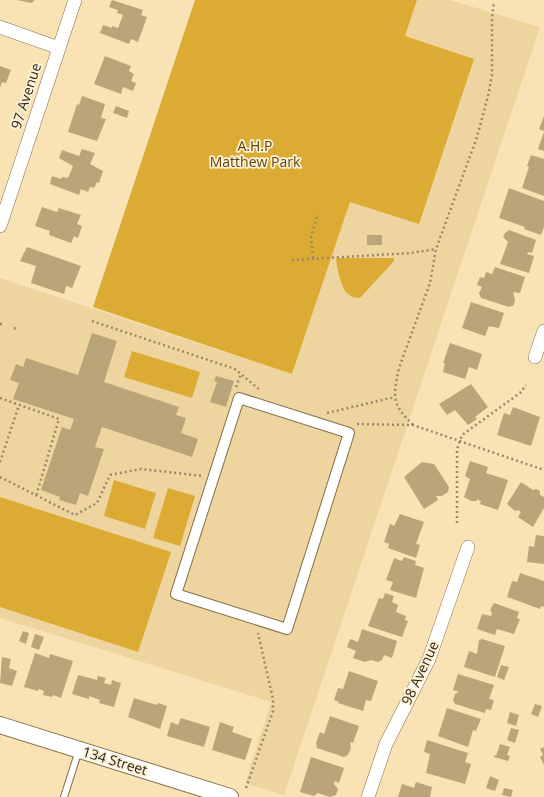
<svg xmlns="http://www.w3.org/2000/svg" width="544" height="797" viewBox="0 0 544 797" font-family="'Open Sans',sans-serif">
<style>
.built{fill:#eed5a0}
.green{fill:#dbab33}
.building{fill:#baa579}
.lines{fill:none;stroke-linecap:round;stroke-linejoin:round}
.service-casing{stroke:#826e44;stroke-width:8}
.pedestrian-casing{stroke:#826e44;stroke-width:12}
.minor-casing{stroke:#826e44;stroke-width:14}
.tertiary-casing{stroke:#826e44;stroke-width:18}
.path{stroke:#998969;stroke-width:2.5;stroke-dasharray:2 3;stroke-linecap:butt}
.service{stroke:#fff;stroke-width:6}
.pedestrian{stroke:#fff;stroke-width:10}
.minor{stroke:#fff;stroke-width:13}
.tertiary{stroke:#fff;stroke-width:16}
.labels{text-anchor:middle;stroke-width:3.5;stroke-linejoin:round;paint-order:stroke}
.street-label{font-size:14px;fill:#2f2715;stroke:#fef1d6}
.park-label{font-size:14px;fill:#5d460d;stroke:#fef1d6}
</style>
<rect width="100%" height="100%" fill="#f9e3b5"/>
<!-- built -->
<path class="built" d="M 417,0 L 450,0 L 540,27 L 284,795 L 245,783 L 271,702 L 0,618 L 0,278 L 292,374 Z"/>
<!-- green -->
<path class="green" d="M 195,0 L 417,0 L 405,36 L 474,59 L 419,224 L 350,202 L 292,374 L 93,307 Z
M 336,258 L 394,258 L 394,261 L 360,298 C 356,298 351,297 348,294 C 341,289 337,267 336,258 Z
M 132,351 L 200,372 L 192,398 L 124,377 Z
M 114,480 L 156,493 L 145,529 L 104,516 Z
M 168,488 L 195,496 L 180,546 L 153,538 Z
M 0,497 L 171,552 L 138,652 L 0,607 Z"/>
<!-- building -->
<path class="building" d="M 17,0 L 35,0 L 31,3 Z
M 112,0 L 143,10 L 141,15 L 147,17 L 138,42 L 131,39 L 129,44 L 100,33 L 103,25 L 112,28 L 112,26 L 118,28 L 123,15 L 117,13 L 118,10 L 109,7 Z
M 105,56 L 131,66 L 129,71 L 134,74 L 131,81 L 136,83 L 133,91 L 123,87 L 121,94 L 94,84 Z
M 0,66 L 11,70 L 6,83 L 2,82 L 0,88 Z
M 82,96 L 105,104 L 101,118 L 106,119 L 97,141 L 68,132 L 77,104 L 79,105 Z
M 116,106 L 129,111 L 127,118 L 113,113 Z
M 544,116 L 544,131 L 539,129 Z
M 544,132 L 544,151 L 538,149 Z
M 82,149 L 95,153 L 90,164 L 103,171 L 99,183 L 97,182 L 94,188 L 90,187 L 88,192 L 81,189 L 79,195 L 50,184 L 52,176 L 61,179 L 62,177 L 68,178 L 73,166 L 59,158 L 62,150 L 79,156 Z
M 531,155 L 544,159 L 544,196 L 522,188 L 529,167 L 527,166 Z
M 509,188 L 544,201 L 544,227 L 541,235 L 524,229 L 525,227 L 499,218 Z
M 42,207 L 57,212 L 59,208 L 81,215 L 77,224 L 82,226 L 78,238 L 74,236 L 71,243 L 49,235 L 50,231 L 35,226 Z
M 509,230 L 536,240 L 532,253 L 528,252 L 527,254 L 534,256 L 529,273 L 500,264 L 508,242 L 503,237 L 505,233 Z
M 367,235 L 382,235 L 382,245 L 367,245 Z
M 27,247 L 81,266 L 72,288 L 66,286 L 64,294 L 31,283 L 36,266 L 20,261 Z
M 495,267 L 525,277 L 520,293 L 513,292 L 515,299 L 514,305 L 509,307 L 481,298 L 479,293 L 482,287 L 477,285 L 480,277 L 484,278 L 486,272 L 492,274 Z
M 471,302 L 504,313 L 499,328 L 489,326 L 485,336 L 462,328 Z
M 92,333 L 117,341 L 104,382 L 179,407 L 176,415 L 186,418 L 181,433 L 198,439 L 192,457 L 102,427 L 95,447 L 104,449 L 88,496 L 80,493 L 76,505 L 59,500 L 60,497 L 41,490 L 62,427 L 70,430 L 74,419 L 13,399 L 19,383 L 10,380 L 16,364 L 23,367 L 26,358 L 78,375 Z
M 450,343 L 482,354 L 477,370 L 469,367 L 465,379 L 443,372 L 445,363 L 443,363 Z
M 216,376 L 234,381 L 226,407 L 210,402 L 217,382 L 214,381 Z
M 471,384 L 488,407 L 475,417 L 477,419 L 468,425 L 455,410 L 447,415 L 439,404 Z
M 513,407 L 540,417 L 531,446 L 497,435 L 504,413 L 510,415 Z
M 470,461 L 488,467 L 486,473 L 508,480 L 498,510 L 480,504 L 481,501 L 477,499 L 477,501 L 471,501 L 464,497 L 470,479 L 465,476 Z
M 422,462 L 434,464 L 449,487 L 448,492 L 442,496 L 436,496 L 438,500 L 424,509 L 404,477 Z
M 521,482 L 533,490 L 536,489 L 540,491 L 540,495 L 544,497 L 544,508 L 533,527 L 518,517 L 521,512 L 518,510 L 515,511 L 507,504 Z
M 400,514 L 424,522 L 416,544 L 420,545 L 416,558 L 388,548 L 389,544 L 384,542 L 390,524 L 394,526 Z
M 536,535 L 544,536 L 544,564 L 527,562 L 529,546 L 534,547 Z
M 404,557 L 416,561 L 415,565 L 424,568 L 416,598 L 390,590 L 393,582 L 386,580 L 394,558 L 402,561 Z
M 520,573 L 544,581 L 544,607 L 541,606 L 540,609 L 507,597 L 512,581 L 517,582 Z
M 385,593 L 394,596 L 392,602 L 398,605 L 396,612 L 406,616 L 405,620 L 408,621 L 402,637 L 368,626 L 379,598 L 383,599 Z
M 494,603 L 519,612 L 517,618 L 520,619 L 514,634 L 497,629 L 495,635 L 477,629 L 482,614 L 491,616 L 492,613 L 490,610 Z
M 362,629 L 397,641 L 392,658 L 384,655 L 382,660 L 378,662 L 371,660 L 365,662 L 353,658 L 356,651 L 347,647 L 350,639 L 358,642 Z
M 23,631 L 29,633 L 26,644 L 19,641 Z
M 35,634 L 44,637 L 39,650 L 31,647 Z
M 482,639 L 505,646 L 495,677 L 464,667 L 469,651 L 477,654 L 479,640 Z
M 35,653 L 49,658 L 50,654 L 73,661 L 61,698 L 53,695 L 52,697 L 43,695 L 44,691 L 39,689 L 38,691 L 24,687 Z
M 2,657 L 11,659 L 9,668 L 17,671 L 12,686 L 0,683 Z
M 501,665 L 509,667 L 504,680 L 497,677 Z
M 349,671 L 378,681 L 371,701 L 366,700 L 363,711 L 338,703 L 339,702 L 334,700 L 338,688 L 343,689 Z
M 458,674 L 494,685 L 489,699 L 494,700 L 491,710 L 486,709 L 485,713 L 455,704 L 453,700 L 455,694 L 459,692 L 453,690 Z
M 78,675 L 97,680 L 98,676 L 106,678 L 104,683 L 111,685 L 112,680 L 121,683 L 114,707 L 99,703 L 100,700 L 89,696 L 89,699 L 72,694 Z
M 134,698 L 157,705 L 158,703 L 167,706 L 160,729 L 128,717 Z
M 535,704 L 542,706 L 538,717 L 531,714 Z
M 447,708 L 481,719 L 476,731 L 473,730 L 468,747 L 438,736 Z
M 510,712 L 519,715 L 516,726 L 507,723 Z
M 330,716 L 359,726 L 353,743 L 350,742 L 351,748 L 348,755 L 344,757 L 317,748 L 316,743 L 320,732 L 324,734 Z
M 181,718 L 210,727 L 204,747 L 167,736 L 171,722 L 178,725 Z
M 220,722 L 234,727 L 232,732 L 252,739 L 245,760 L 212,750 Z
M 511,728 L 519,730 L 515,743 L 507,740 Z
M 427,740 L 468,753 L 465,762 L 471,764 L 465,784 L 426,773 L 430,754 L 424,752 Z
M 500,744 L 510,747 L 507,755 L 510,756 L 508,761 L 494,757 L 494,755 L 496,756 Z
M 544,747 L 544,765 L 540,757 L 543,755 L 540,749 Z
M 311,757 L 344,768 L 339,783 L 335,781 L 334,784 L 338,789 L 336,795 L 330,797 L 318,793 L 314,796 L 300,792 Z
M 490,776 L 499,780 L 495,791 L 486,788 Z
M 416,782 L 432,787 L 430,797 L 398,797 L 402,784 L 414,788 Z
M 504,788 L 513,790 L 511,797 L 502,795 Z"/>
<g class="lines">
<!-- service casing -->
<g class="service-casing">
<path id="service" d="M 64,797 L 79,750"/>
</g>
<!-- pedestrian casing -->
<g class="pedestrian-casing">
<path id="pedestrian" d="M 239,398 L 349,433 L 287,629 L 176,594 Z"/>
</g>
<!-- minor casing -->
<g class="minor-casing">
<path id="minor" d="M 0,27 L 59,48
M 0,226 L 75,0
M 535,357 L 544,331
M 368,797 L 386,744 L 429,659 L 468,547"/>
</g>
<!-- tertiary casing -->
<g class="tertiary-casing">
<path id="tertiary" d="M 0,725 L 230,797"/>
</g>
<!-- path -->
<path class="path" d="M 313,258 L 311,237 L 318,214
M 292,260 L 411,253 L 436,249
M 92,321 L 235,369 L 261,391
M 0,324 L 2,324
M 14,328 L 17,329
M 236,387 L 241,374
M 0,398 L 59,419 L 36,496
M 327,413 L 395,397
M 357,424 L 413,425 L 544,470
M 413,425 C 391,403 393,397 399,368 L 430,283 L 436,249 L 477,137 L 488,96 L 492,75 L 492,17 L 494,2
M 0,462 L 19,405
M 0,477 L 75,515 L 97,503 L 110,475 L 141,469 L 203,476
M 457,523 L 457,449 L 462,435 L 520,393 L 526,385
M 246,788 L 273,711 L 273,699 L 258,633"/>
<!-- service -->
<use href="#service" class="service"/>
<!-- pedestrian -->
<use href="#pedestrian" class="pedestrian"/>
<!-- minor -->
<use href="#minor" class="minor"/>
<!-- tertiary -->
<use href="#tertiary" class="tertiary"/>
</g>
<g class="labels">
<!-- street labels -->
<g class="street-label">
<text transform="translate(26 96) rotate(-72)" y="5">97 Avenue</text>
<text transform="translate(420 673) rotate(-65)" y="5">98 Avenue</text>
<text transform="translate(115 761) rotate(17)" y="5">134 Street</text>
</g>
<!-- park labels -->
<g class="park-label">
<text x="255" y="151">A.H.P<tspan x="255" dy="16">Matthew Park</tspan></text>
</g>
</g>
</svg>
